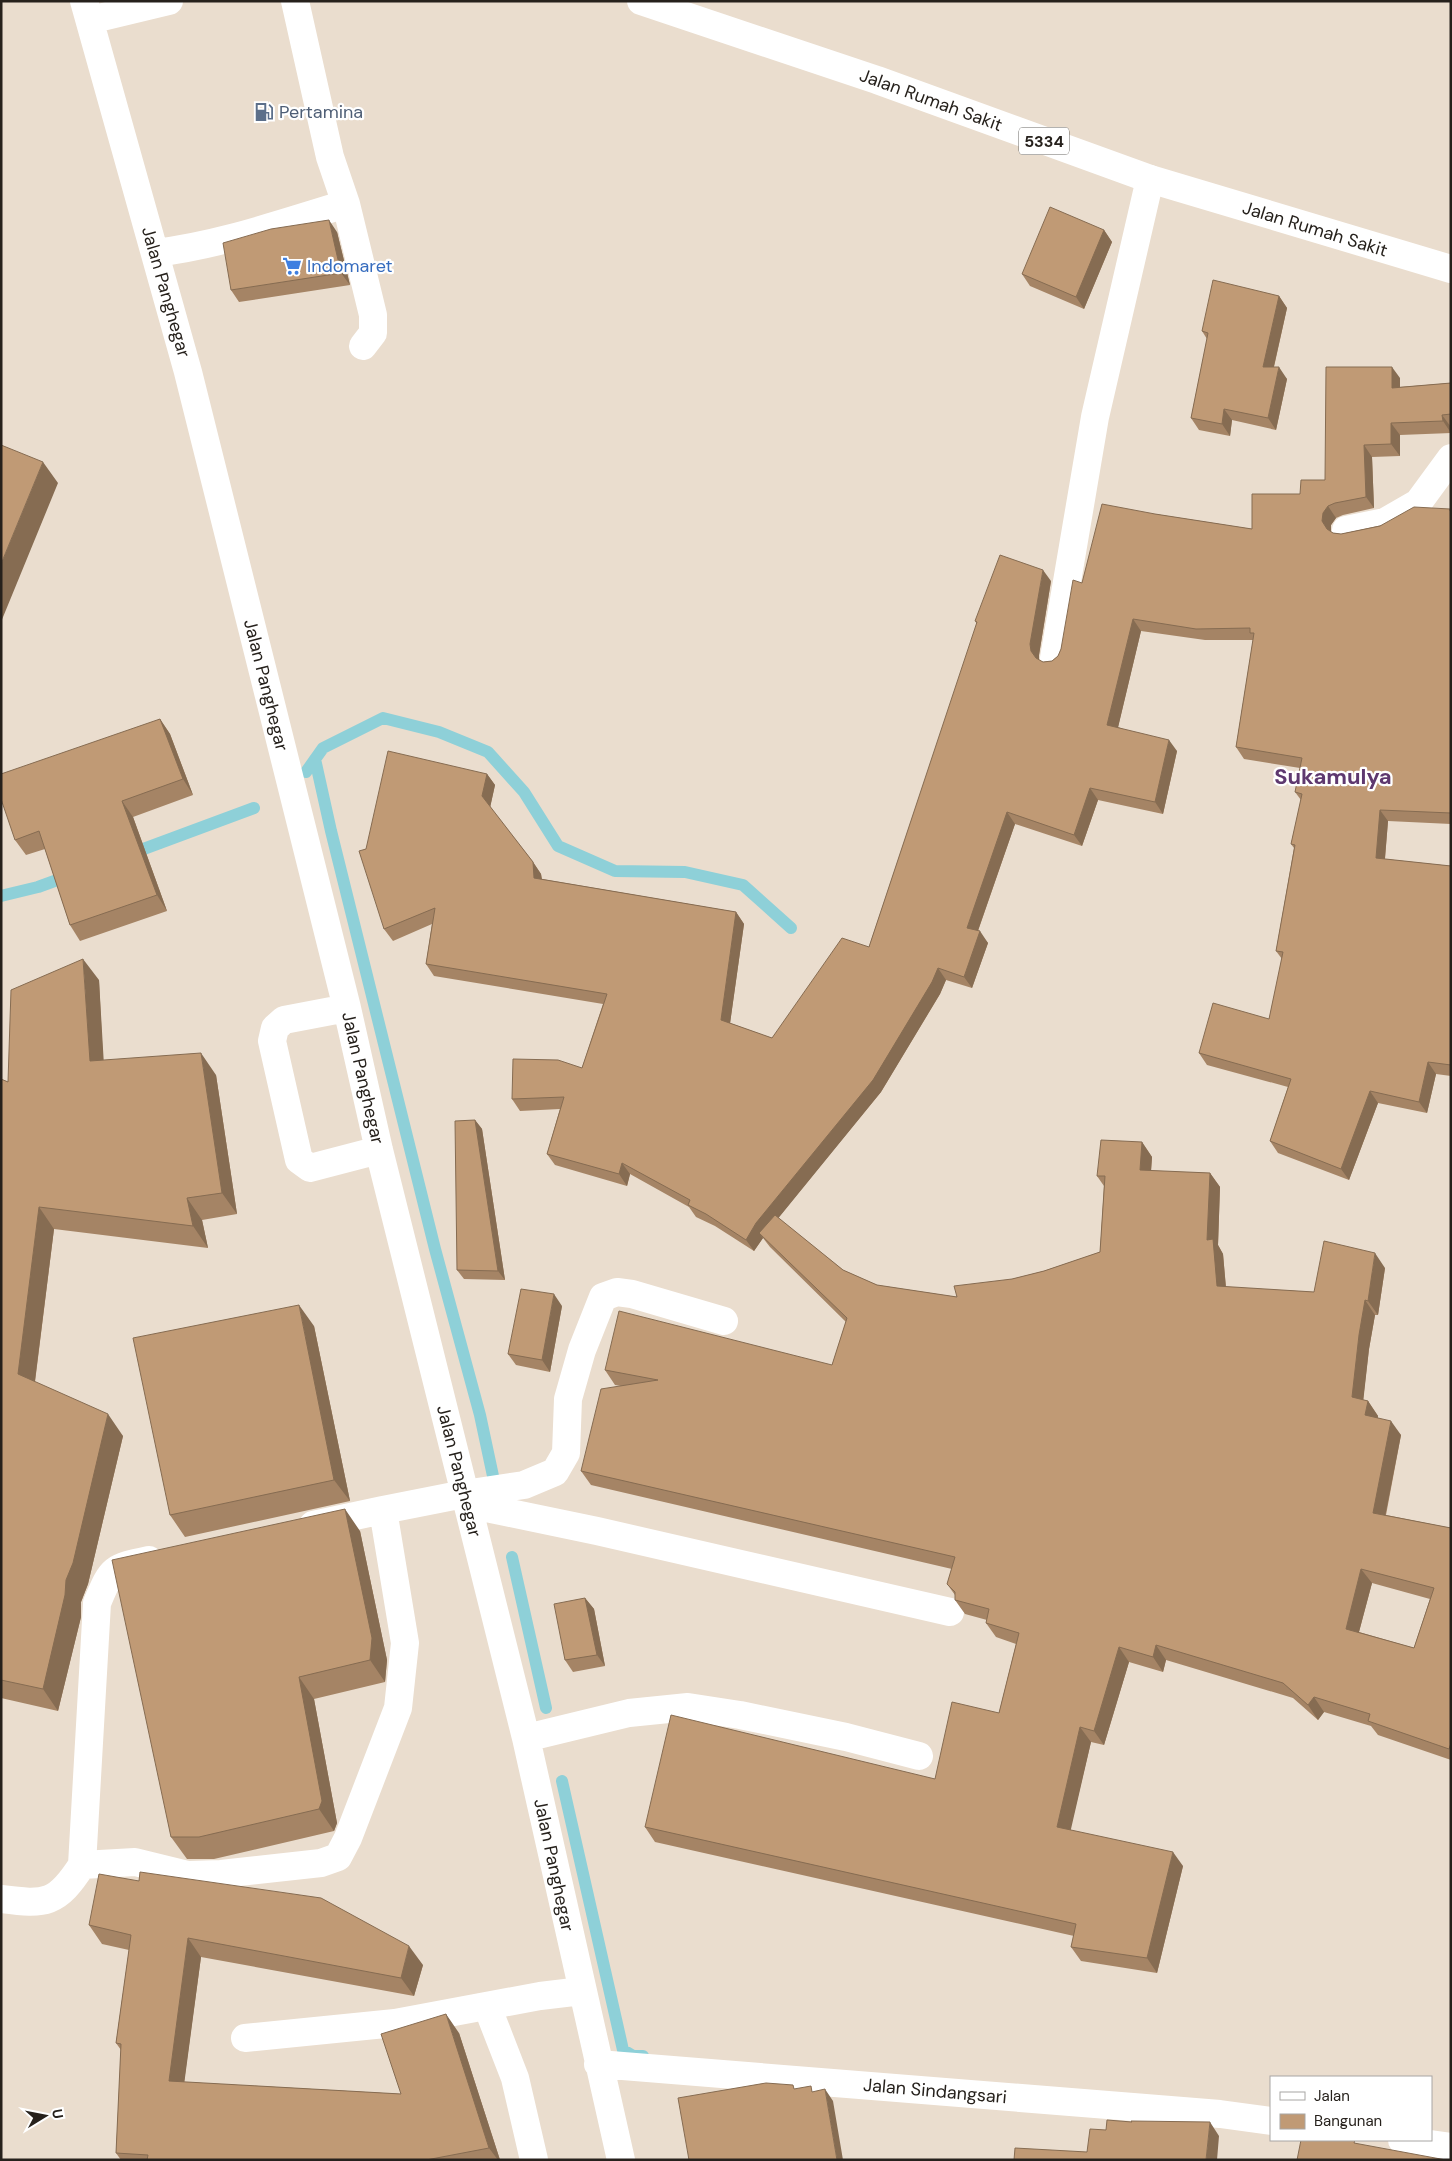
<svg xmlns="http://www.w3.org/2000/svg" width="1452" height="2161" viewBox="0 0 1452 2161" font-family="'DM Sans',sans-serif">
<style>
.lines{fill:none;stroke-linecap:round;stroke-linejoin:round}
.stream{stroke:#8ed0d8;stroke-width:12}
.minor{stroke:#fff;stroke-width:28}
.major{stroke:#fff;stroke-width:28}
.wall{fill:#a58465;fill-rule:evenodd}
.shaded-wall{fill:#866c52}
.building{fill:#c09a75;stroke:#866c52;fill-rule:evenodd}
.labels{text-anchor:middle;stroke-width:4.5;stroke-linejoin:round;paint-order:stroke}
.shield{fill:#fff;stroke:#676460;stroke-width:1}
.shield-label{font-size:16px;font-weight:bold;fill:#26211c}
.street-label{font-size:18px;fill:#26211c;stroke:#fff}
.service-label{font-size:18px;fill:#4e5e75;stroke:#fff;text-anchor:start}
.shop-label{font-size:18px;fill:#366cbe;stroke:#fff;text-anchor:start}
.district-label{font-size:22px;font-weight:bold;fill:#5e386f;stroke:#fff}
</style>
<rect width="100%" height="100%" fill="#eaddce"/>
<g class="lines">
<!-- stream -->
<path class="stream" d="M 315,759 L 331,831 L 435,1249 L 480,1415 L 493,1476
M 306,772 L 323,748 L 383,718 L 439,732 L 488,752 L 524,792 L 558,846 L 615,871 L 685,872 L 743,885 L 791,928
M 130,854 L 254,808
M 1,896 L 38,887 L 71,875
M 512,1557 L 546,1708
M 562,1781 L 623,2050 L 633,2056 L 643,2056"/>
<!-- minor -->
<path class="minor" d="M 84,1 L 188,372 L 347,1008 L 379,1150 L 526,1738 L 621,2160
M 90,20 L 169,1
M 346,204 L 373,315 L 373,333 L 363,346
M 155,253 C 221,245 282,223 346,204 L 330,157 L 295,1
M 1346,530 L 1385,522 L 1418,503 L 1451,458
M 1054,658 L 1095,417 L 1150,179
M 347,1008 L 284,1020 L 275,1028 L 272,1041 L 299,1160 L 310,1168 L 379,1150
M 467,1504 L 597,1531 L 950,1612
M 313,1525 L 383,1510
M 526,1738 L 629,1713 L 688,1707 L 740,1715 L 846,1737 L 919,1756
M 82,1865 L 97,1603 C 112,1568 111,1568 149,1560
M 1,1899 C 46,1905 57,1904 82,1865 L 135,1862 L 188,1875 L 221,1874 L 321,1863 L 338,1857 L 348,1838 L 398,1708 L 405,1643 L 383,1510 L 464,1494 L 524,1485 L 555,1472 L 566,1453 L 568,1399 L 582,1350 L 603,1297 L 617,1292 L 632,1294 L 724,1321
M 487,2006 L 515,2078 L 534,2160
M 245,2038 L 395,2023 L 540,1996 L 582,1991
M 598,2064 L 1220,2114 L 1271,2121
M 1402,2140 L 1451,2147"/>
<!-- major -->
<path class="major" d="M 641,1 L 877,80 L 1150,179 L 1451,269"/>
</g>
<!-- wall -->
<path class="wall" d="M 1104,230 L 1112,242 L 1084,309 L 1030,286 L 1022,274 Z
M 337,232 L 350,285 L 239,302 L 231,290 Z
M 1279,296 L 1287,308 L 1274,367 L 1287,379 L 1276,430 L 1232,420 L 1230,436 L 1199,430 L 1191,418 L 1207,339 L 1202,331 Z
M 1400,378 L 1400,387 L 1451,383 L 1451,433 L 1400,435 L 1400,456 L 1372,457 L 1374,508 L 1343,515 L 1336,518 L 1331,525 L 1331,532 L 1333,533 L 1341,534 L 1451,510 L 1451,824 L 1388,821 L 1385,859 L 1451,866 L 1451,1076 L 1436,1074 L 1427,1113 L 1378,1103 L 1349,1180 L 1278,1153 L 1270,1141 L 1288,1087 L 1207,1065 L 1199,1053 L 1269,1019 L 1282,959 L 1276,951 L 1294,848 L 1291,844 L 1301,800 L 1295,792 L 1300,768 L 1244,759 L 1236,747 L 1253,640 L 1205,640 L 1141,631 L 1118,727 L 1177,751 L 1163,814 L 1098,800 L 1082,846 L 1015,824 L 978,931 L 988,943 L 972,988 L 946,980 L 940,994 L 881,1092 L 778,1218 L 843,1270 L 877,1285 L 957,1297 L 1012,1279 L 1044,1271 L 1100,1252 L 1104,1186 L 1097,1176 L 1142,1142 L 1152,1157 L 1151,1171 L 1210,1173 L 1220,1187 L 1218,1245 L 1223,1254 L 1226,1287 L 1314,1292 L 1385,1268 L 1378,1315 L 1375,1315 L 1369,1349 L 1363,1400 L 1368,1401 L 1378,1416 L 1378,1418 L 1401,1435 L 1386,1515 L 1451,1528 L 1451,1760 L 1378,1735 L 1371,1726 L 1324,1712 L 1318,1720 L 1293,1698 L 1166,1660 L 1163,1672 L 1129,1662 L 1104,1745 L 1091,1742 L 1070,1830 L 1183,1866 L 1157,1973 L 1081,1961 L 1071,1947 L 1074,1936 L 655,1842 L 645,1827 L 935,1779 L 999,1713 L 1016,1644 L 996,1637 L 986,1623 L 987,1620 L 965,1614 L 955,1600 L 955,1595 L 947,1584 L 952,1569 L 591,1485 L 581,1471 L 621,1386 L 615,1385 L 605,1370 L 832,1365 L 846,1322 L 770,1247 L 763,1238 L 754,1251 L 715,1226 L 696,1217 L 689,1207 L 630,1174 L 627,1186 L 555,1165 L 547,1154 L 560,1109 L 520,1111 L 512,1099 L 582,1068 L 603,1004 L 434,976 L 426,964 L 432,924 L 393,941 L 384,929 L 366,849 L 487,774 L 495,785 L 490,807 L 533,862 L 541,874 L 542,879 L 736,912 L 744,924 L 730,1023 L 772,1038 L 869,947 L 977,624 L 975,621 L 1051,581 L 1039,655 L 1039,660 L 1043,662 L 1052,661 L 1058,656 L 1061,649 L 1082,583 L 1155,514 L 1252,529 L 1300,494 L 1325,480 ZM 1372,1583 L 1430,1599 L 1414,1648 L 1359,1632 Z
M 160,719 L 170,734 L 193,795 L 133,817 L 167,911 L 80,941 L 70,925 L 45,849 L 26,855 L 15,840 Z
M 99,980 L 103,1060 L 216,1075 L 237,1214 L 202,1220 L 208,1248 L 54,1229 L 35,1382 L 123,1436 L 88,1584 L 81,1602 L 81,1617 L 58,1711 L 1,1698 L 1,1079 L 8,1082 Z
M 475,1120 L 482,1129 L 505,1280 L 464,1279 L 457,1270 Z
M 562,1306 L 550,1372 L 516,1365 L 508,1354 Z
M 314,1326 L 350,1501 L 185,1537 L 170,1515 Z
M 360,1531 L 387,1660 L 385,1682 L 314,1699 L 337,1823 L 334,1831 L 214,1859 L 187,1859 L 171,1837 Z
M 585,1598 L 594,1609 L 605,1666 L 573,1672 L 565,1660 Z
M 89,1925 L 423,1965 L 414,1996 L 201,1957 L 184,2082 L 401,2094 L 459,2033 L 500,2160 L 121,2160 L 116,2153 L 121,2050 L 116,2043 L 129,1950 L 102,1944 Z"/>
<!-- shaded-wall -->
<path class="shaded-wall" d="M 329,220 L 337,232 L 350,285 L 341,273 Z
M 1104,230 L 1112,242 L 1084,309 L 1076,297 Z
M 1279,296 L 1287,308 L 1271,379 L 1263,367 Z
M 1279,367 L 1287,379 L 1276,430 L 1268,418 Z
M 1392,367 L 1400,378 L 1400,400 L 1392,388 Z
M 1224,409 L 1232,420 L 1230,436 L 1222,424 Z
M 1442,415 L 1451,427 L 1451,433 L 1443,421 Z
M 1391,423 L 1400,435 L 1400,456 L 1391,444 Z
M 1364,445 L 1372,457 L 1374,508 L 1366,497 Z
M 43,462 L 58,483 L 1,622 L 1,564 Z
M 1328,506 L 1336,518 L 1331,525 L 1331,533 L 1327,529 L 1322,521 L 1323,513 Z
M 1043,570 L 1051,581 L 1039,655 L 1039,663 L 1031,651 L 1030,644 Z
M 1133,619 L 1141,631 L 1116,736 L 1107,725 Z
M 160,719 L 170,734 L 193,795 L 183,779 Z
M 1169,740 L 1177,751 L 1163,814 L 1155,802 Z
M 487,774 L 495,785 L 490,808 L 482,796 Z
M 1090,788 L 1098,800 L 1082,846 L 1074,835 Z
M 122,801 L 133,817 L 167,911 L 157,895 Z
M 1380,810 L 1388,821 L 1384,869 L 1376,858 Z
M 1007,812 L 1015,824 L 975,939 L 967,928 Z
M 533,862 L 541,874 L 543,889 L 534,878 Z
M 736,912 L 744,924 L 729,1031 L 721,1020 Z
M 980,931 L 988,943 L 972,988 L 964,977 Z
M 83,959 L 99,980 L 105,1083 L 90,1061 Z
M 938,968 L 946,980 L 940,994 L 881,1092 L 763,1237 L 759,1233 L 763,1238 L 754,1251 L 746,1240 L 756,1223 Z
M 201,1053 L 216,1075 L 237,1214 L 222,1193 Z
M 1428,1062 L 1436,1074 L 1427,1113 L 1419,1102 Z
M 1370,1091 L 1378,1103 L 1349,1180 L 1341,1169 Z
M 475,1120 L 482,1129 L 505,1280 L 498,1271 Z
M 1142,1142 L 1152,1157 L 1150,1185 L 1140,1170 Z
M 622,1163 L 630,1174 L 627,1186 L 619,1174 Z
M 1210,1173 L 1220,1187 L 1218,1245 L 1223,1254 L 1227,1301 L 1217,1286 L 1207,1240 Z
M 187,1198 L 202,1220 L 208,1248 L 193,1226 Z
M 39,1207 L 54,1229 L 33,1396 L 18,1374 Z
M 1375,1253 L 1385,1268 L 1378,1315 L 1368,1301 Z
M 554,1294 L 562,1306 L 550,1372 L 542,1360 Z
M 1365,1300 L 1375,1315 L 1369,1349 L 1362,1412 L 1352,1397 L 1359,1335 Z
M 299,1305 L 314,1326 L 350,1501 L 334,1480 Z
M 1368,1401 L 1378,1416 L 1375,1430 L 1365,1415 Z
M 108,1414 L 123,1436 L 88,1584 L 81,1602 L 81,1617 L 58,1711 L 43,1689 L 66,1580 Z
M 1391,1421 L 1401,1435 L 1383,1527 L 1373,1513 Z
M 345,1509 L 360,1531 L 387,1660 L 385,1682 L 370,1660 Z
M 1361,1569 L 1372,1583 L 1356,1643 L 1346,1629 Z
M 585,1598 L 594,1609 L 605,1666 L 597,1655 Z
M 1156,1645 L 1166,1660 L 1163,1672 L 1153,1657 Z
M 1119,1647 L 1129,1662 L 1104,1745 L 1094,1731 Z
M 299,1677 L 314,1699 L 337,1823 L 334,1831 L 319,1809 Z
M 1314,1697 L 1324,1712 L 1318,1720 L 1308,1705 Z
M 1080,1727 L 1091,1742 L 1068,1842 L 1057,1827 Z
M 1173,1852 L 1183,1866 L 1157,1973 L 1147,1958 Z
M 188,1938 L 201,1957 L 182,2100 L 169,2081 Z
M 409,1946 L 423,1965 L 414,1996 L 401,1978 Z
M 446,2014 L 459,2033 L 500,2160 L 498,2160 L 489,2148 Z
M 825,2089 L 833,2101 L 843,2160 L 837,2160 Z
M 1210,2122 L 1219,2136 L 1217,2160 L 1206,2160 Z"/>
<!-- building -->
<path class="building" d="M 1050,207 L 1104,230 L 1076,297 L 1022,274 Z
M 329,220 L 341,273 L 231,290 L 223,243 L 271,229 Z
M 1213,280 L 1279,296 L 1263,367 L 1279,367 L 1268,418 L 1224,409 L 1222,424 L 1191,418 L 1208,333 L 1202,331 Z
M 1326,367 L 1392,367 L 1392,388 L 1451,383 L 1451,414 L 1442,415 L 1443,421 L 1391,423 L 1391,444 L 1364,445 L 1366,497 L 1335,503 L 1328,506 L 1323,513 L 1322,521 L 1327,529 L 1333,533 L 1341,534 L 1380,526 L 1414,507 L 1450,509 L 1450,511 L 1451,512 L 1451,813 L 1380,810 L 1376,858 L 1451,866 L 1451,1065 L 1428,1062 L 1419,1102 L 1370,1091 L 1341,1169 L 1270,1141 L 1291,1079 L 1199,1053 L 1213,1003 L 1269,1019 L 1283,952 L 1276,951 L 1295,845 L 1291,844 L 1302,794 L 1295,792 L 1302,758 L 1236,747 L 1254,633 L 1250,633 L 1250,628 L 1196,629 L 1133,619 L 1107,725 L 1169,740 L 1155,802 L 1090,788 L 1074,835 L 1007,812 L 967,928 L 980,931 L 964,977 L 938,968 L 932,982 L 873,1080 L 756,1223 L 746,1240 L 706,1214 L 688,1205 L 690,1200 L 622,1163 L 619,1174 L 547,1154 L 564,1097 L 512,1099 L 513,1059 L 558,1060 L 582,1068 L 607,994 L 426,964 L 435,908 L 384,929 L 359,851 L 366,849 L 388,751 L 487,774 L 482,796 L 533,862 L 534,878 L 736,912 L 721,1020 L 772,1038 L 842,938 L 869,947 L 977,622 L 975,621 L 1000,555 L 1043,570 L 1030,644 L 1031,651 L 1036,658 L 1043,662 L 1052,661 L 1058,656 L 1061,649 L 1073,580 L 1082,583 L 1102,504 L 1155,514 L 1252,529 L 1252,494 L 1300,494 L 1301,480 L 1325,480 Z
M 1,445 L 43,462 L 1,564 Z
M 160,719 L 183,779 L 122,801 L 157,895 L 70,925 L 39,831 L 15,840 L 1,799 L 1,774 Z
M 83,959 L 90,1061 L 201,1053 L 222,1193 L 187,1198 L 193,1226 L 39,1207 L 18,1374 L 108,1414 L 73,1563 L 66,1580 L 65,1595 L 43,1689 L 1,1680 L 1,1079 L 8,1082 L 11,990 Z
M 475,1120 L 498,1271 L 457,1270 L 455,1121 Z
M 1101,1140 L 1142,1142 L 1140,1170 L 1210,1173 L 1207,1240 L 1213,1239 L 1217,1286 L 1314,1292 L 1324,1241 L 1375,1253 L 1368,1301 L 1365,1300 L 1359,1335 L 1352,1397 L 1368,1401 L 1365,1415 L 1391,1421 L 1373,1513 L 1451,1528 L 1451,1743 L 1449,1749 L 1368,1721 L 1370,1714 L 1314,1697 L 1308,1705 L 1283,1683 L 1156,1645 L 1153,1657 L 1119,1647 L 1094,1731 L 1080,1727 L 1057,1827 L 1173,1852 L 1147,1958 L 1071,1947 L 1076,1924 L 645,1827 L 671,1715 L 935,1779 L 952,1702 L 999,1713 L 1019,1633 L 986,1623 L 989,1609 L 955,1600 L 955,1592 L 947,1584 L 955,1557 L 581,1471 L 601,1389 L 658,1380 L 605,1370 L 619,1311 L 832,1365 L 847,1318 L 759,1233 L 775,1215 L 843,1270 L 877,1285 L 957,1297 L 954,1286 L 1012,1279 L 1044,1271 L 1100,1252 L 1105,1176 L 1097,1176 ZM 1361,1569 L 1434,1588 L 1414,1648 L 1346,1629 Z
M 521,1289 L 554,1294 L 542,1360 L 508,1354 Z
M 299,1305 L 334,1480 L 170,1515 L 133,1338 Z
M 345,1509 L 372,1638 L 370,1660 L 299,1677 L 322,1801 L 319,1809 L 199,1837 L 171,1837 L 112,1560 Z
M 585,1598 L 597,1655 L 565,1660 L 554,1604 Z
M 140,1872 L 321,1898 L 409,1946 L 401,1978 L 188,1938 L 169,2081 L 401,2094 L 381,2034 L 446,2014 L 489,2148 L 426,2160 L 147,2160 L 148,2155 L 116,2153 L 121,2044 L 116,2043 L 131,1935 L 89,1925 L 99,1874 L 139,1881 Z
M 766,2083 L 793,2085 L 794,2089 L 811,2086 L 812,2092 L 825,2089 L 837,2160 L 689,2160 L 678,2098 Z
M 1107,2120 L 1132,2122 L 1131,2121 L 1210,2122 L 1206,2160 L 1014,2160 L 1015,2148 L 1087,2152 L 1090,2129 L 1106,2130 Z
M 1301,2140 L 1355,2140 L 1354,2143 L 1446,2160 L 1297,2160 Z"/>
<!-- icons -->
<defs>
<g id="fuel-bare" transform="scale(1.5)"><path d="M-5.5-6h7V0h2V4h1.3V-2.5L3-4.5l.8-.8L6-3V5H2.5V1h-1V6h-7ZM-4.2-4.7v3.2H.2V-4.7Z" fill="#5c6f8a" stroke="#fff" stroke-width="2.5" paint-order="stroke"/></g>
<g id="supermarket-bare" transform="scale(1.5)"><path d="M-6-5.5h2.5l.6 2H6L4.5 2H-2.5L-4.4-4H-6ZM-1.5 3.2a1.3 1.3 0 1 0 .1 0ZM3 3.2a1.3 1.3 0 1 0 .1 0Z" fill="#3f7fe0" stroke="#fff" stroke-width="2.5" paint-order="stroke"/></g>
</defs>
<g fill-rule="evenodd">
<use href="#fuel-bare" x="264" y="112"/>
<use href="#supermarket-bare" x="292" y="266"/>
</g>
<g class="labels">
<!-- shield labels -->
<rect class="shield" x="1019" y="127.5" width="50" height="27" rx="4"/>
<g class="shield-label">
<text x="1044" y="147">5334</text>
</g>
<!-- street labels -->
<g class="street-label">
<text transform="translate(931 100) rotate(20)" y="6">Jalan Rumah Sakit</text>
<text transform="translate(1315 229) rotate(17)" y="6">Jalan Rumah Sakit</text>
<text transform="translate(166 292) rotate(74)" y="6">Jalan Panghegar</text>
<text transform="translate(266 685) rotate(76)" y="6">Jalan Panghegar</text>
<text transform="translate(363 1078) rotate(77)" y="6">Jalan Panghegar</text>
<text transform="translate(459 1471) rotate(76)" y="6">Jalan Panghegar</text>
<text transform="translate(554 1865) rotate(78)" y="6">Jalan Panghegar</text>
<text transform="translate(935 2091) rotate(5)" y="6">Jalan Sindangsari</text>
</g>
<!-- service labels -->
<g class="service-label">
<text x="279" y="118">Pertamina</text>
</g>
<!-- shop labels -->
<g class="shop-label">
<text x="307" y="272">Indomaret</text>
</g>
<!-- district labels -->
<g class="district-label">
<text x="1333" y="784">Sukamulya</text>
</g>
</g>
<!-- border -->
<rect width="1452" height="2161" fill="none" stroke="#26211c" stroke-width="5"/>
<!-- legend -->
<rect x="1270" y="2076" width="162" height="65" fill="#ffffff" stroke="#a8a6a4"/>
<rect x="1280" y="2092" width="25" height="8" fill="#ffffff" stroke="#a8a6a4"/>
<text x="1314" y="2101" font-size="15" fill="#26211c">Jalan</text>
<rect x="1280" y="2114" width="25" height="15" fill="#c09a75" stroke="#a8a6a4"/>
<text x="1314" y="2126" font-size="15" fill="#26211c">Bangunan</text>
<!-- north arrow -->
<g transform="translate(45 2116) rotate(80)" stroke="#ffffff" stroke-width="4" paint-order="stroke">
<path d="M0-4L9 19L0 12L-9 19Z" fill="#26211c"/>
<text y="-8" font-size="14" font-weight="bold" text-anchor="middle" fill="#26211c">U</text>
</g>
</svg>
